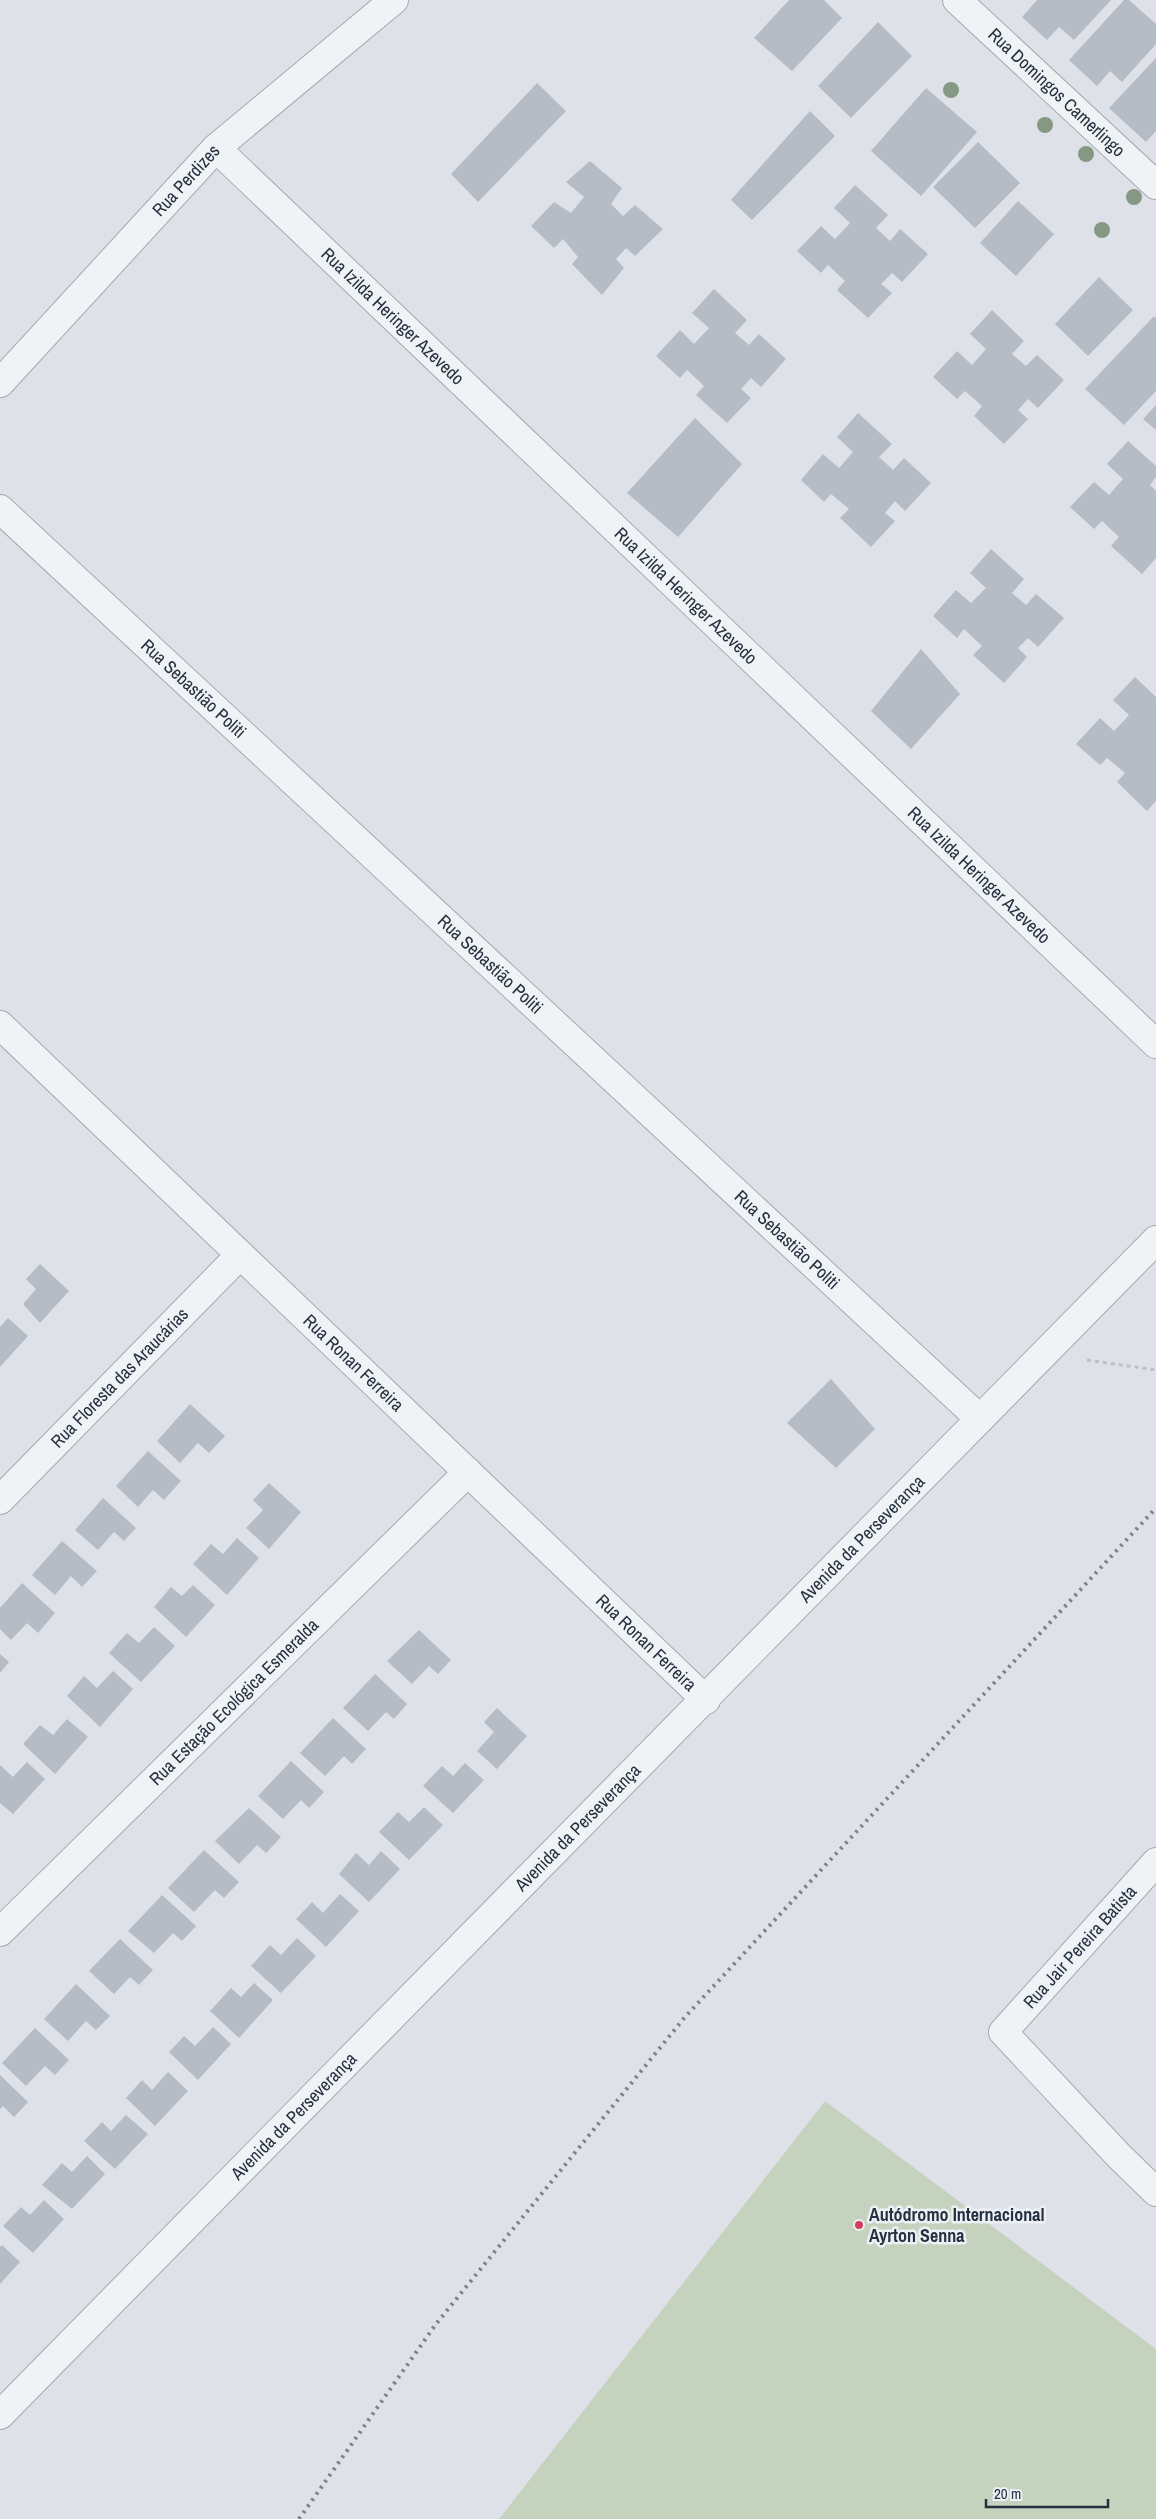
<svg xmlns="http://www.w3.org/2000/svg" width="1156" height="2519" viewBox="0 0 1156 2519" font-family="'Archivo Narrow',sans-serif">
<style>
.green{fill:#c5d2be}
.building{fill:#b5bcc5}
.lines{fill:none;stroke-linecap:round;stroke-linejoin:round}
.street-casing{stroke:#a3a9b2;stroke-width:30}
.path{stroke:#bbc1c6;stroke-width:3;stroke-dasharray:4 4;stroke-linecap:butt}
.street{stroke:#f0f3f6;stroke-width:28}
.rail{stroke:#778392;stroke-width:4;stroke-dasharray:2.5 5;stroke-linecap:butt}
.tree{fill:#859884}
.poi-dot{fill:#d33d5d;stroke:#edf1f6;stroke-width:2}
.labels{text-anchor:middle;stroke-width:5;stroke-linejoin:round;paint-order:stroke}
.street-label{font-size:18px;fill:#26313f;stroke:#edf1f6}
.poi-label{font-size:18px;font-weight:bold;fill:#26313f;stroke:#edf1f6;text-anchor:start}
</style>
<rect width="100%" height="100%" fill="#dee2e8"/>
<!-- green -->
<path class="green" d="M 825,2101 L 1156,2349 L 1156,2519 L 499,2519 Z"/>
<!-- building -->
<path class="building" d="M 789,0 L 824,0 L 842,18 L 792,71 L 754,38 Z
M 1037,0 L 1111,0 L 1074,40 L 1059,27 L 1047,40 L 1022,17 Z
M 1124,0 L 1129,0 L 1156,24 L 1156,44 L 1122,82 L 1110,71 L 1097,86 L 1069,60 Z
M 878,22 L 912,56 L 851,118 L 818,86 Z
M 1156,58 L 1156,131 L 1146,142 L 1109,108 Z
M 537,83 L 566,111 L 478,202 L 451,174 Z
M 926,88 L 977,132 L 921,196 L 871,151 Z
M 810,111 L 835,136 L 752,220 L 731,200 Z
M 978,142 L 1020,183 L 975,228 L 933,187 Z
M 590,161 L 622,188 L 611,204 L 623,216 L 635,205 L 663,229 L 635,256 L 626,248 L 616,259 L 624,268 L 602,295 L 572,264 L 578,257 L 563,239 L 554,248 L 531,226 L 554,202 L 571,213 L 584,197 L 566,182 Z
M 855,185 L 888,215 L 876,228 L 890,241 L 900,229 L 928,254 L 902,282 L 892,273 L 881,284 L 892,293 L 868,318 L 837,290 L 845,281 L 828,265 L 821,273 L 797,251 L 821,226 L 835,239 L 850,223 L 834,208 Z
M 1018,201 L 1054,234 L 1016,276 L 980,243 Z
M 1099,277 L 1133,310 L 1088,356 L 1055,324 Z
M 714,289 L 747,320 L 735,333 L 749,345 L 759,334 L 786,359 L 761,387 L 751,378 L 741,389 L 751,398 L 727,423 L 696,395 L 704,386 L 687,370 L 680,378 L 656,356 L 680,330 L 694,344 L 709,328 L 692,313 Z
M 992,310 L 1024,341 L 1012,354 L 1026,366 L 1037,355 L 1064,380 L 1038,408 L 1028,399 L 1018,410 L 1028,419 L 1004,444 L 974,416 L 982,406 L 965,391 L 957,399 L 933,377 L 957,351 L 972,365 L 986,349 L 970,334 Z
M 1154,316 L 1156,318 L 1156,391 L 1124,425 L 1085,389 Z
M 1156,405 L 1156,430 L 1143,419 Z
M 858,413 L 892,444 L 879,457 L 893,470 L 904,458 L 931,483 L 905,511 L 895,501 L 885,513 L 895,521 L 871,547 L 840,518 L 849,509 L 831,494 L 824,502 L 801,480 L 823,454 L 839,468 L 853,452 L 837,437 Z
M 695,418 L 742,464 L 678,537 L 627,493 Z
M 1128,441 L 1156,466 L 1156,477 L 1150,485 L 1156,491 L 1156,558 L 1142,574 L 1111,546 L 1119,537 L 1102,521 L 1094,529 L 1070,507 L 1094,482 L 1109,495 L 1123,479 L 1107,464 Z
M 991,549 L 1024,579 L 1012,593 L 1026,605 L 1036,594 L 1064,618 L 1038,647 L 1028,638 L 1018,648 L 1027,657 L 1004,683 L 973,655 L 982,646 L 964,629 L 957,638 L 933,616 L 956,590 L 971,603 L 986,588 L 970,573 Z
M 921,649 L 960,694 L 911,749 L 871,711 Z
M 1135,677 L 1156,697 L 1156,801 L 1147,811 L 1117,782 L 1125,773 L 1107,758 L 1100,765 L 1076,744 L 1100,718 L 1114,731 L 1129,715 L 1113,700 Z
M 40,1264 L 69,1291 L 40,1323 L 23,1304 L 36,1289 L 26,1279 Z
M 8,1318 L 28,1336 L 0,1367 L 0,1327 Z
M 831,1379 L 875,1429 L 836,1468 L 787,1423 Z
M 190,1404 L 225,1436 L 209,1453 L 198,1443 L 180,1463 L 157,1441 Z
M 148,1451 L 181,1481 L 164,1500 L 153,1490 L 138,1507 L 116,1486 Z
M 269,1483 L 301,1512 L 269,1549 L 246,1528 L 263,1510 L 253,1500 Z
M 103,1498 L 136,1528 L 124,1541 L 114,1532 L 98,1550 L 75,1530 Z
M 237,1538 L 259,1558 L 227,1595 L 193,1564 L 211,1544 L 223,1554 Z
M 62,1541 L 97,1571 L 82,1587 L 71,1576 L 55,1595 L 32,1575 Z
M 22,1583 L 55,1613 L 38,1633 L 27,1623 L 11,1640 L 0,1629 L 0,1608 Z
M 193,1585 L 215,1605 L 186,1637 L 154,1607 L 171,1587 L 182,1596 Z
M 154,1627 L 175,1646 L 141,1682 L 109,1653 L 127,1633 L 139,1643 Z
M 419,1630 L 451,1660 L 438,1674 L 429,1666 L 412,1684 L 387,1661 Z
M 0,1654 L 9,1662 L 0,1673 Z
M 113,1671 L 133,1689 L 100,1727 L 67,1696 L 84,1676 L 97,1688 Z
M 375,1674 L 407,1704 L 394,1719 L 386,1712 L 368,1731 L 343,1708 Z
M 497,1708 L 527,1736 L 497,1769 L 477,1751 L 494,1732 L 484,1722 Z
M 333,1718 L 366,1749 L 352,1764 L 344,1756 L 325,1776 L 300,1753 Z
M 67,1719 L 88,1737 L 55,1774 L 23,1744 L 40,1725 L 53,1735 Z
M 291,1761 L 324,1792 L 309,1808 L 301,1800 L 283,1819 L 258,1796 Z
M 27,1762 L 45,1779 L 13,1814 L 0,1803 L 0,1765 L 13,1777 Z
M 465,1763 L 484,1780 L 453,1813 L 423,1786 L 442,1766 L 453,1776 Z
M 424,1807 L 443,1825 L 409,1860 L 379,1832 L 398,1812 L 409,1822 Z
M 249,1808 L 281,1837 L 266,1853 L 257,1845 L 239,1864 L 215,1841 Z
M 204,1850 L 239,1882 L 224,1898 L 215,1890 L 194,1912 L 168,1888 Z
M 381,1851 L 400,1869 L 369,1902 L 339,1874 L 356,1853 L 369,1865 Z
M 340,1894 L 359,1911 L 326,1947 L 296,1919 L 312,1902 L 323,1913 Z
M 162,1895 L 196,1926 L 182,1941 L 173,1933 L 154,1953 L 128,1931 Z
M 297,1938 L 316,1956 L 281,1993 L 251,1966 L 270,1945 L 281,1955 Z
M 120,1939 L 153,1970 L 139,1985 L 130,1977 L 114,1994 L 89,1971 Z
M 254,1983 L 273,2000 L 239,2038 L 210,2011 L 231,1988 L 241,1997 Z
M 76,1984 L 110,2016 L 96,2030 L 86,2021 L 68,2041 L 44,2019 Z
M 213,2027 L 231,2044 L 198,2080 L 169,2052 L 184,2036 L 195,2046 Z
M 35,2028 L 69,2060 L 55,2075 L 45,2066 L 26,2086 L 2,2063 Z
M 168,2072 L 188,2091 L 155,2126 L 126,2098 L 142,2080 L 152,2090 Z
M 0,2075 L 28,2102 L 14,2117 L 3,2106 L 0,2109 Z
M 126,2115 L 148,2134 L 115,2169 L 84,2141 L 102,2122 L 111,2131 Z
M 87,2156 L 105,2174 L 72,2209 L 42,2185 L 62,2163 L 72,2172 Z
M 44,2200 L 64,2219 L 33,2253 L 3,2226 L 21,2207 L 30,2215 Z
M 2,2245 L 20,2262 L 0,2284 L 0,2247 Z"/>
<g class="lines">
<!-- street casing -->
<g class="street-casing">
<g id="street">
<path id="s1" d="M 957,0 L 1156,185"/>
<path id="s2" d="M 216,148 L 1156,1044"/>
<path id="s3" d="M 0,383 L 216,148 L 394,0"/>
<path id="s4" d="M 0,509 L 980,1419"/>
<path id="s5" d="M 0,1025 L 706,1700"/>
<path id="s6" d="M 0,1500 L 240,1255"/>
<path d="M 1156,1862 L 1003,2032 L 1119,2156 L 1156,2192"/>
<path id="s7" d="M 0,1932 L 468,1472"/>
<path id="s8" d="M 0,2415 L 1156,1240"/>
</g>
</g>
<!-- path -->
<path class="path" d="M 1087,1360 L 1156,1370"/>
<!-- street -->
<use href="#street" class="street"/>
<!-- rail -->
<path class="rail" d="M 299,2519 L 436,2324 L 685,2017 L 1156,1508"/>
</g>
<!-- trees -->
<g class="tree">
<circle cx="951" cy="90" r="8"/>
<circle cx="1045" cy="125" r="8"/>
<circle cx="1086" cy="154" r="8"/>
<circle cx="1134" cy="197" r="8"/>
<circle cx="1102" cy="230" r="8"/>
</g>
<!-- markers -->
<circle class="poi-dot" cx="859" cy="2225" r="5"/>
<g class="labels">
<!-- street labels -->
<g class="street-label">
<text dy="6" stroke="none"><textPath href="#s1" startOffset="136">Rua Domingos Camerlingo</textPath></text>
<text dy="6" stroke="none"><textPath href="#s3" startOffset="275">Rua Perdizes</textPath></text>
<text dy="6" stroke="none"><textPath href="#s2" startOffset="244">Rua Izilda Heringer Azevedo</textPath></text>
<text dy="6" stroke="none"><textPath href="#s2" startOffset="649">Rua Izilda Heringer Azevedo</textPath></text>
<text dy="6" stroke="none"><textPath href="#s4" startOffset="264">Rua Sebastião Politi</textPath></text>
<text dy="6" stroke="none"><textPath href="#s2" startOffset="1054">Rua Izilda Heringer Azevedo</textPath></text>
<text dy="6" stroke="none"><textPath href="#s4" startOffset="669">Rua Sebastião Politi</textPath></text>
<text dy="6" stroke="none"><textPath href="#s4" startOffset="1074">Rua Sebastião Politi</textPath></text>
<text dy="6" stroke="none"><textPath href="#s5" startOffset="489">Rua Ronan Ferreira</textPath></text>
<text dy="6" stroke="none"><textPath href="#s6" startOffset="171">Rua Floresta das Araucárias</textPath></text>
<text dy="6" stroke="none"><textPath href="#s8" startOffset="1229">Avenida da Perseverança</textPath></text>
<text dy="6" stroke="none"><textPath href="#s5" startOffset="894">Rua Ronan Ferreira</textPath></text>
<text dy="6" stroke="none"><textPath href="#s7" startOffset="328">Rua Estação Ecológica Esmeralda</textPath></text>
<text dy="6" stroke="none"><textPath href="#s8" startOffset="824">Avenida da Perseverança</textPath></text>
<text transform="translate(1080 1947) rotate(-48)" y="6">Rua Jair Pereira Batista</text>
<text dy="6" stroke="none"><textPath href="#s8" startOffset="419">Avenida da Perseverança</textPath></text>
</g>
<!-- poi labels -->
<g class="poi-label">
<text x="869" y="2221">Autódromo Internacional<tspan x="869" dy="21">Ayrton Senna</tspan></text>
</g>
</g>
<!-- scale -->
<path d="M986 2499v8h122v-8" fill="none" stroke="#26313f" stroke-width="2.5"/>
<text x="994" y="2499" font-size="15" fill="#26313f" stroke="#edf1f6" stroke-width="4" paint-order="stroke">20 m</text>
</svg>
